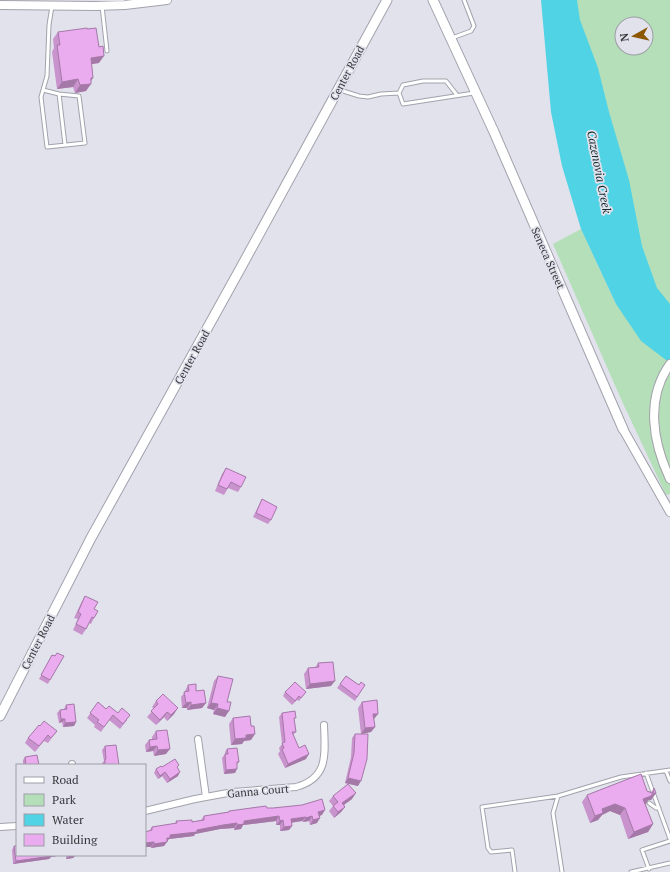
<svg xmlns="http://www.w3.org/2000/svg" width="670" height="872" viewBox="0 0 670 872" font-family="'PT Serif',serif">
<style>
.green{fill:#b4dfb8;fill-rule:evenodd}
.water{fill:#51d3e6}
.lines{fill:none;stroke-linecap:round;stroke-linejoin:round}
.service-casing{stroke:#a2a2ac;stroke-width:5}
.minor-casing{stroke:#a2a2ac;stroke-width:8}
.tertiary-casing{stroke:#a2a2ac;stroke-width:10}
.secondary-casing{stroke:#a2a2ac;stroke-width:11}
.service{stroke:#fff;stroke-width:3}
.minor{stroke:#fff;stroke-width:6}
.tertiary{stroke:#fff;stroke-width:8}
.secondary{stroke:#fff;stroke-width:9}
.wall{fill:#c993ce}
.shaded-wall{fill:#a478a7}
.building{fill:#eaabef;stroke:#a478a7}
.labels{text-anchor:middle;stroke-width:3.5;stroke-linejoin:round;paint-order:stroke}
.street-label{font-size:11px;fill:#36373b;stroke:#e1e2ec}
.water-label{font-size:12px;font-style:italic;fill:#172e31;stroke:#e1e2ec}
</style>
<rect width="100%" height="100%" fill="#e1e2ec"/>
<!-- green -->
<path class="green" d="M 563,0 L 670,0 L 670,328 L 655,315 ZM 622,24 L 646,24 L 646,48 L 622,48 Z
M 581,229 L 616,304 L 670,363 L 670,494 L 666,495 L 621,399 L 553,244 Z"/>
<!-- water -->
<path class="water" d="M 541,0 L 577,0 L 580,20 L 598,68 L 609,112 L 629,180 L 642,246 L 657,288 L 670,304 L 670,363 L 641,341 L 616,304 L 581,229 L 562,166 L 551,112 Z"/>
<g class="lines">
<!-- service casing -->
<g class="service-casing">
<path id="service" d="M 102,6 L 107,51
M 452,38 L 471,31 L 474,26 L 464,0
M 43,90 L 59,94 L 79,96 L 85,143 L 47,147 L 41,97 L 47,76 L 49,25 L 52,6
M 340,90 L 359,96 L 368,97 L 381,94 L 399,93
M 59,94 L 65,145
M 457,95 L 446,81 L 423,81 L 403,85 L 399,93 L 403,104 L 474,93
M 666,771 L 670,781
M 646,773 L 670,839
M 558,796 L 553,813 L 562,872
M 649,803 L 656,808 L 659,808
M 649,869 L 642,850 L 670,841
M 515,872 L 512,850 L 491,852 L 488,848 L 482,807 L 558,796 L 621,777 L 670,770
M 631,872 L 670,863"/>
</g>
<!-- minor casing -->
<g class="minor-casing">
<path id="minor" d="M 198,739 L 206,797
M 72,764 L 72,765
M 145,811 L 195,799 L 233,792 L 296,787 C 329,778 325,754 324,725
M 0,827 L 17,826"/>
</g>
<!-- tertiary casing -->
<g class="tertiary-casing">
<path id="tertiary" d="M 0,5 L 95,6 L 125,5 L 167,0
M 670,364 C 645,399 653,443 670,479
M 623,429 L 670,512"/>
</g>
<!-- secondary casing -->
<g class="secondary-casing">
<path id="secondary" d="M 433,0 L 494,132 L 623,429
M 0,716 L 91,538 L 239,271 L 387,0"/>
</g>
<!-- service -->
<use href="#service" class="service"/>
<!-- minor -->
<use href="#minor" class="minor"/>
<!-- tertiary -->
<use href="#tertiary" class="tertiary"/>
<!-- secondary -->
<use href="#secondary" class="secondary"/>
</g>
<!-- wall -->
<path class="wall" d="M 58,32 L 99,63 L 91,64 L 91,81 L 86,91 L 75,93 L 73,87 L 57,89 L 52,52 L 54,48 L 53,39 Z
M 226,468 L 241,487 L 238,492 L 228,488 L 224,495 L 215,491 L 222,474 Z
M 262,499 L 271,520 L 268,524 L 253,517 Z
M 85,596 L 94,609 L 94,618 L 91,624 L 89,623 L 86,629 L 82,635 L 73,630 L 78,619 L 74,618 L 82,601 Z
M 57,653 L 50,680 L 48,684 L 39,679 L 52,655 L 55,656 Z
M 318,663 L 331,686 L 306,689 L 304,674 L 308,668 L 315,668 Z
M 218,676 L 227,702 L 225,717 L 213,714 L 214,710 L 207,708 L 214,681 Z
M 346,676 L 359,685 L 365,685 L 355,701 L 337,688 Z
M 188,685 L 196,691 L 206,703 L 202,708 L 187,710 L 187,708 L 182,708 L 181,697 L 185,692 L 185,691 Z
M 285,692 L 306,692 L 299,701 L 297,700 L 292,705 L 283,696 Z
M 156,701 L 174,714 L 167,721 L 164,717 L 156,725 L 147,717 L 154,709 L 152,707 Z
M 98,702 L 106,709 L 127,720 L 120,729 L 109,720 L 101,732 L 94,727 L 95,725 L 87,718 Z
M 362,702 L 374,719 L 375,727 L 371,732 L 361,734 L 358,708 Z
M 66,705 L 76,722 L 74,726 L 63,727 L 62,722 L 59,723 L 57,713 L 60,710 L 64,709 Z
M 282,713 L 294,721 L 296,732 L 293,735 L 299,748 L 306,759 L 285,768 L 278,754 L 280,751 L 279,748 L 282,744 L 279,717 Z
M 233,718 L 251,740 L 244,741 L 242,744 L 231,745 L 229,724 Z
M 40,726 L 57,731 L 48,743 L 44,741 L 35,752 L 25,743 L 28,738 Z
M 156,731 L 166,754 L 154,756 L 153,751 L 146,752 L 145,745 L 149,740 L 152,739 L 152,737 Z
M 355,734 L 358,786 L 345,783 L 351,757 L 352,738 Z
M 105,746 L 119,765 L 102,765 L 102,763 L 104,761 L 102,750 Z
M 227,749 L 239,762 L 237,764 L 235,773 L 224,774 L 222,758 L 225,754 L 225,752 Z
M 25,757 L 39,765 L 23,765 L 23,760 Z
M 162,767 L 177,768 L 178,776 L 167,783 L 162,776 L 158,779 L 154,773 L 156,769 Z
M 654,788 L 656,793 L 651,800 L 648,800 L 645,804 L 653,824 L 648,832 L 628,839 L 620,815 L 610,811 L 602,815 L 598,820 L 590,823 L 582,802 L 587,795 L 647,791 L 651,792 Z
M 333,796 L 352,799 L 344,805 L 345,807 L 341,812 L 334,818 L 329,811 L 333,806 L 329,801 Z
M 267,808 L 322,815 L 319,816 L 317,823 L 310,825 L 309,821 L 303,822 L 302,821 L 291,823 L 292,826 L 289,830 L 280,831 L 280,825 L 276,825 L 276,821 L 243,825 L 241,829 L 234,830 L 234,828 L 220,829 L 195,834 L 194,836 L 169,839 L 164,846 L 151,848 L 149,831 L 152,827 L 175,824 L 176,821 L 192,822 L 201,820 L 204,816 L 228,812 L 229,811 Z
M 14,846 L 17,855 L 63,855 L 51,857 L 49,859 L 13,864 L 12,850 Z
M 66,855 L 82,855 L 75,856 L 73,858 L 66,859 Z"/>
<!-- shaded-wall -->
<path class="shaded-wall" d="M 104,56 L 99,63 L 85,65 L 91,58 Z
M 91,78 L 93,78 L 89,84 L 91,84 L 86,91 L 75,93 L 80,85 Z
M 78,79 L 73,87 L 57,89 L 62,82 Z
M 335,681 L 331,686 L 306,689 L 310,684 Z
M 191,702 L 187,708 L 182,708 L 186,703 Z
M 206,703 L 202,708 L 187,710 L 191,705 Z
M 211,703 L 218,704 L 214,710 L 207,708 Z
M 178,708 L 174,714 L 167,721 L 171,715 Z
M 217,708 L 229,711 L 225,717 L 213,714 Z
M 167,712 L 164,717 L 156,725 L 160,720 Z
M 373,714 L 378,714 L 374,719 L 369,720 Z
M 61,719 L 65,719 L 62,722 L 59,723 Z
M 76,722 L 74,726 L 63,727 L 65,723 Z
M 375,727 L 371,732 L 361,734 L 365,728 Z
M 255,734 L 251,740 L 244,741 L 242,744 L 231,745 L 235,739 L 246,735 Z
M 157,746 L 153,751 L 146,752 L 150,747 Z
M 170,749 L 166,754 L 154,756 L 158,750 Z
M 309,754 L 306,759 L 285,768 L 288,764 Z
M 237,769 L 235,773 L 224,774 L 226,770 Z
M 165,772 L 162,776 L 158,779 L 160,776 Z
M 180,772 L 178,776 L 167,783 L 170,779 Z
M 348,778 L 361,781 L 358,786 L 345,783 Z
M 356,793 L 352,799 L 338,809 L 342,803 Z
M 653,793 L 656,793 L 651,800 L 648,800 L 646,804 L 638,807 L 643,799 Z
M 615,804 L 625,808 L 620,815 L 610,811 L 602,815 L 598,820 L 590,823 L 595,816 L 602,809 Z
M 345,807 L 341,812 L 334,818 L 338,812 Z
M 325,810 L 322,815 L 315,817 L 318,812 Z
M 279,816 L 276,821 L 243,825 L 241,829 L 234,830 L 237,825 L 244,821 Z
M 312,816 L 309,821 L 303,822 L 306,818 Z
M 306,817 L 302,821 L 288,823 L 291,819 Z
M 320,818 L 317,823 L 310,825 L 313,820 Z
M 283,820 L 280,825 L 276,825 L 280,821 Z
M 237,823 L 234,828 L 220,829 L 195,834 L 194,836 L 169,839 L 164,846 L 151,848 L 154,844 L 170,835 L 223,825 Z
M 653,824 L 648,832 L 628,839 L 634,832 Z
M 292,826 L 289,830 L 280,831 L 284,827 Z
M 154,842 L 151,847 L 145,847 L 145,843 Z
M 50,855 L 63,855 L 51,857 L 49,859 L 13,864 L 16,861 Z
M 74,855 L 82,855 L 75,856 L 73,858 L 66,859 L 69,856 Z"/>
<!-- building -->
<path class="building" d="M 87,28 L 87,29 L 96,28 L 99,47 L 103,46 L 104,56 L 91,58 L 93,78 L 91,78 L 91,84 L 80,85 L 78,79 L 62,82 L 57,45 L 60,45 L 58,32 Z
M 226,468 L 246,477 L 241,487 L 231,482 L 227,489 L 218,485 Z
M 262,499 L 277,507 L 271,520 L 256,513 Z
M 85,596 L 98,602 L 94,609 L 98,611 L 94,618 L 92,617 L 86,629 L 76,624 L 81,614 L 78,612 Z
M 57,653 L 64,656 L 50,680 L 41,675 L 52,655 L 55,656 Z
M 333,662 L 335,681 L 310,684 L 308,668 L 319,667 L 318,663 Z
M 218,676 L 233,679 L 227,702 L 231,702 L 229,711 L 217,708 L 218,704 L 211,703 Z
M 346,676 L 359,685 L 361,682 L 365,685 L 357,697 L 340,684 Z
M 295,682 L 306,692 L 301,698 L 299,696 L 295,701 L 285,692 Z
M 196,684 L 196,691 L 204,690 L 206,703 L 191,705 L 191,702 L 186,703 L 184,692 L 189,691 L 188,685 Z
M 163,694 L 178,708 L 171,715 L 167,712 L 160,720 L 151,711 L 158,704 L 156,701 Z
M 377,700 L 378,714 L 373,714 L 375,727 L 365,728 L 362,702 Z
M 98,702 L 106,709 L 109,706 L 118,713 L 122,708 L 130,715 L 123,724 L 113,715 L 104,727 L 97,722 L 99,720 L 90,713 Z
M 74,704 L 76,722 L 65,723 L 65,719 L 61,719 L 60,710 L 67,709 L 66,705 Z
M 295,711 L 296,718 L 294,718 L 296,732 L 292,732 L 299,748 L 305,745 L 309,754 L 288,764 L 282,749 L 284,748 L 282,743 L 285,742 L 282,713 Z
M 250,716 L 251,726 L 254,726 L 255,734 L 246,735 L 246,738 L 235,739 L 233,718 Z
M 44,721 L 57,731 L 51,738 L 48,735 L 39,746 L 28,738 L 39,725 L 40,726 Z
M 167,730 L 170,749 L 158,750 L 157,746 L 150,747 L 149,740 L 157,739 L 156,731 Z
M 355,734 L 368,734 L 367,759 L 361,781 L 348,778 L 354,753 Z
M 116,745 L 119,765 L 105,765 L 105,759 L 106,759 L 105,746 Z
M 237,748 L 239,762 L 237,762 L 237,769 L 226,770 L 225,754 L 228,754 L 227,749 Z
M 37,755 L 39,765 L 26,765 L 25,757 Z
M 175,759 L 179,765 L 177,767 L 180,772 L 170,779 L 165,772 L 160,776 L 156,769 L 161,766 L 162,767 Z
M 641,774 L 647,791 L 652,793 L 654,791 L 654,788 L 656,793 L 653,793 L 651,796 L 643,799 L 653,824 L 634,832 L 625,808 L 615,804 L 602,809 L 603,813 L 595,816 L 587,795 Z
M 348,784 L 356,793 L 342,803 L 345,807 L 338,812 L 333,806 L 338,802 L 333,796 Z
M 322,799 L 325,810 L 318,812 L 320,818 L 313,820 L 312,816 L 306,818 L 306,817 L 291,819 L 292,826 L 284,827 L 283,820 L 280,821 L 279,816 L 244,821 L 244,824 L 237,825 L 237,823 L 223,825 L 197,830 L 197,832 L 170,835 L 170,838 L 167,838 L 167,842 L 154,844 L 154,842 L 145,843 L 145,832 L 152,830 L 152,827 L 177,823 L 176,821 L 192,820 L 192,822 L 204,820 L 204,816 L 229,812 L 229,811 L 266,806 L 267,808 L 273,808 L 302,805 Z
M 14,846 L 17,846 L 17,855 L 51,855 L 52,856 L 16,861 Z"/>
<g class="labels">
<!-- street labels -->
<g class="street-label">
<text transform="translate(347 73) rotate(-62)" y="4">Center Road</text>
<text transform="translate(548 258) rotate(66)" y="4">Seneca Street</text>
<text transform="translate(192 357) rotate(-61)" y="4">Center Road</text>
<text transform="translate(38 642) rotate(-63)" y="4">Center Road</text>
<text transform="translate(258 791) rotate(-5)" y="4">Ganna Court</text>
</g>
<!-- water labels -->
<g class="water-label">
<text transform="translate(599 172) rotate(79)" y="4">Cazenovia Creek</text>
</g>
</g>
<!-- legend -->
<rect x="16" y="764" width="130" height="92" fill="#e1e2ec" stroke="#9d9ea5"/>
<rect x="24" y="777" width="20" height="6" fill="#ffffff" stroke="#9d9ea5"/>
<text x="52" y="784" font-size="12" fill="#36373b">Road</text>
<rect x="24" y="794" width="20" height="12" fill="#b4dfb8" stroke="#9d9ea5"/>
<text x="52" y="804" font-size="12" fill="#36373b">Park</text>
<rect x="24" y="814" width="20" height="12" fill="#51d3e6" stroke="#9d9ea5"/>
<text x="52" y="824" font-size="12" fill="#36373b">Water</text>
<rect x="24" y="834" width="20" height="12" fill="#eaabef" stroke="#9d9ea5"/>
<text x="52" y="844" font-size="12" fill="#36373b">Building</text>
<!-- north arrow -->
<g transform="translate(634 36) rotate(262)"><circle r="19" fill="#e1e2ec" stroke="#9d9ea5"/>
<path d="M0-3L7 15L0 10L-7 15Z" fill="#8c5804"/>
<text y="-6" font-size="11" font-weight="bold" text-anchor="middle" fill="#36373b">N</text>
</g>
</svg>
